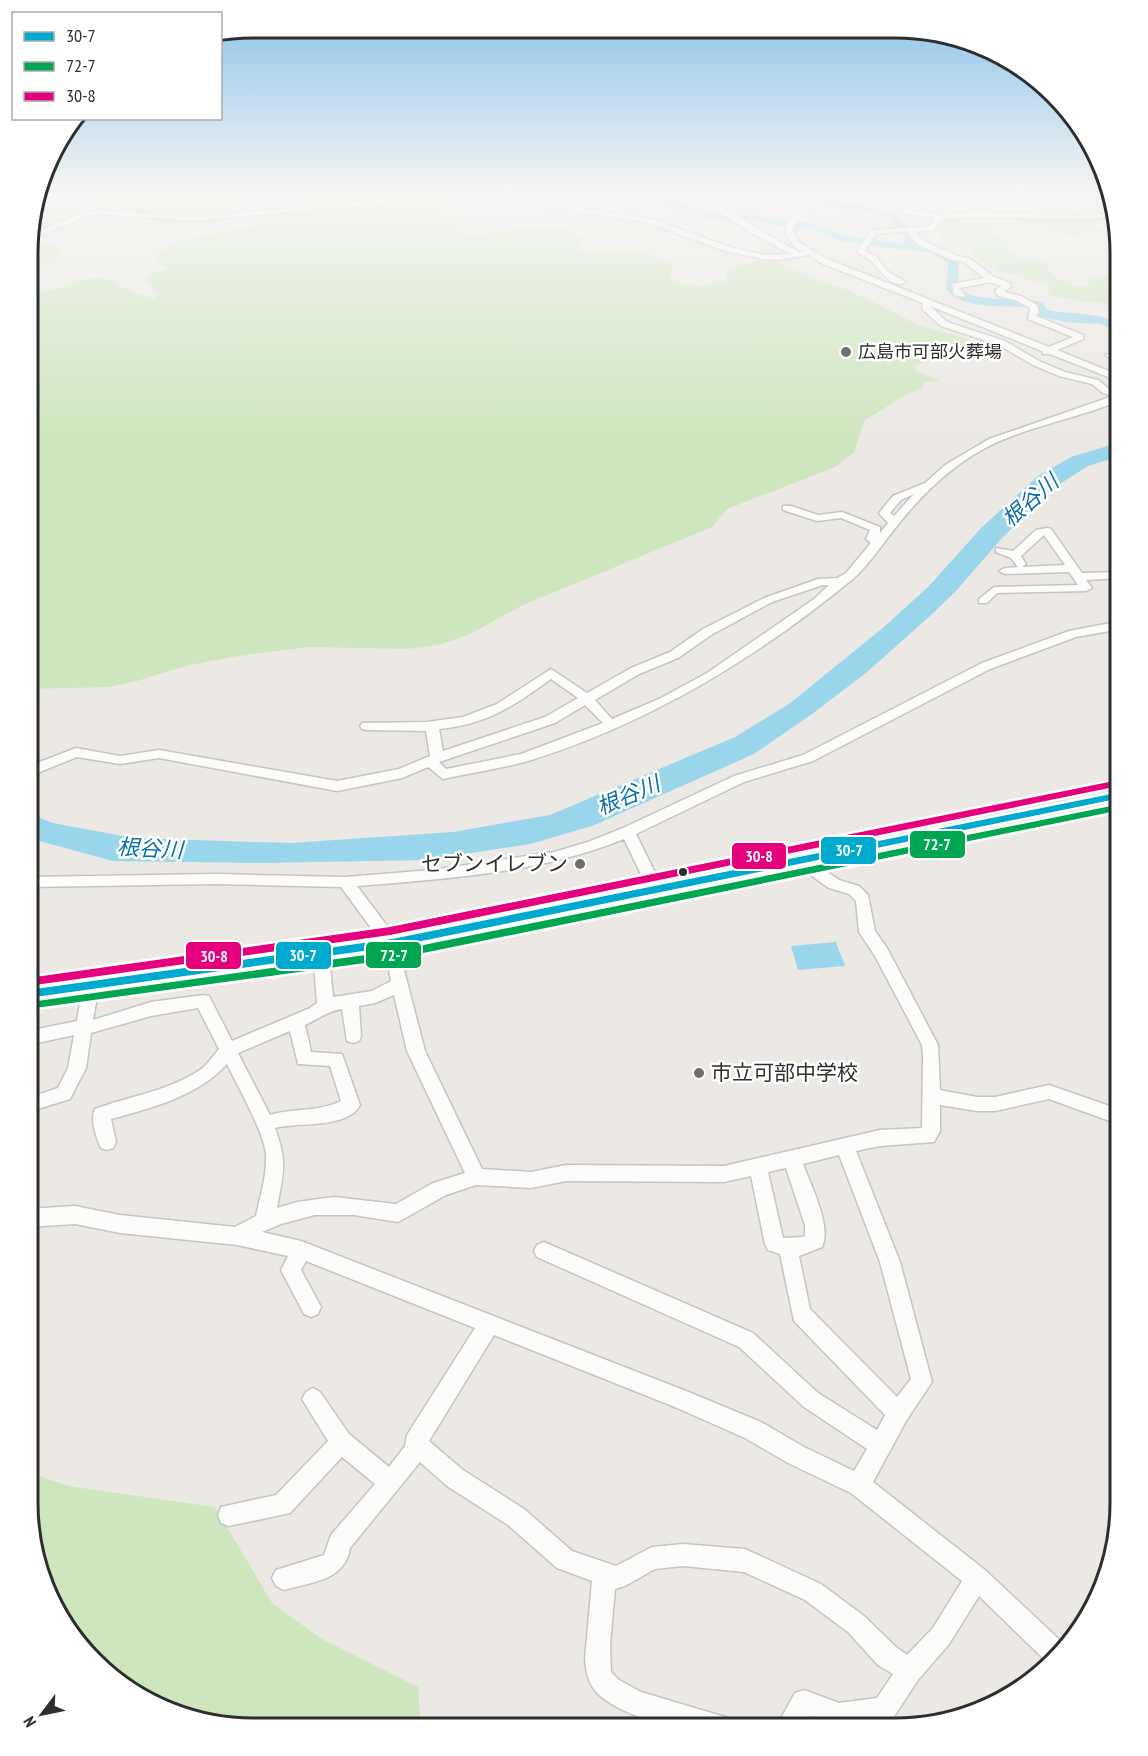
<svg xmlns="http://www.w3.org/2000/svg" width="1148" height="1756" viewBox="0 0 1148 1756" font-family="'PT Sans Narrow','Noto Sans JP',sans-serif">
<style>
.green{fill:#cee6be}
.water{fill:#99d6ec}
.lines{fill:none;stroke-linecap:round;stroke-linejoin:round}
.river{fill:#99d6ec;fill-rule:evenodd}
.minor-tunnel{stroke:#c6c3c0;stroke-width:10;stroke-dasharray:10 5;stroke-linecap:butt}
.minor-casing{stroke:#c5c4c5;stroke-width:3}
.highway-casing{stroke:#c6c5c4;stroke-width:4}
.minor{fill:#fcfcfb;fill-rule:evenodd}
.highway{fill:#eadfd6;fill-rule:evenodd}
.bus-1-casing{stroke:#fff;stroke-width:5}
.bus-2-casing{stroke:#fff;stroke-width:5}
.bus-3-casing{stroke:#fff;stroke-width:5}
.bus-1{fill:#00a9ce;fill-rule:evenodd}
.bus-2{fill:#00a651;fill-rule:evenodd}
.bus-3{fill:#e5007d;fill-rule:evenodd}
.poi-dot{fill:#706f6e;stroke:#fff;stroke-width:2}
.bus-dot{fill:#2e2e2e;stroke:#fff;stroke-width:2}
.labels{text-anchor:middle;stroke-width:5;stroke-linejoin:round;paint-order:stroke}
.far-poi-label{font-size:18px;fill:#2e2e2e;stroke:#fff;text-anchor:start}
.poi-label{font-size:21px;fill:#2e2e2e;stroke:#fff;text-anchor:end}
.water-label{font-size:22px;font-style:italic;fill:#0d6fa3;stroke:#fff}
.rim{fill:none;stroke:#2e2e2e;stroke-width:3}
.line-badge{stroke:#fff;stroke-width:2}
.badge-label{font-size:16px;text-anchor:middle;font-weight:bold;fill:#fff}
</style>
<rect width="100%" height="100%" fill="#ece8e4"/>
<!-- green -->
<path class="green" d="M 39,191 L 55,191 L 57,194 L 43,205 L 74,214 L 29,233 L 29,222 Z
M 331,191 L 385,199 L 303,208 L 300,204 L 322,192 Z
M 128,196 L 161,200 L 242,202 L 232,210 L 217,213 L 207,211 L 166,214 L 91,205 L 95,202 L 107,202 Z
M 445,201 L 460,202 L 435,209 L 436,212 L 453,219 L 458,234 C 494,241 555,210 583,240 L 577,249 L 579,251 C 610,255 649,244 674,268 L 669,280 C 686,287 712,287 727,279 L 726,270 L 729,268 L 758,261 L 777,261 L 819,281 L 840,287 L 880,305 L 918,325 L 968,339 L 962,353 L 917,349 L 932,359 L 914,366 L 915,371 L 940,380 L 924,383 L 922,388 L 905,395 L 864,421 L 854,453 L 835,467 L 727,509 L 712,527 L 523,605 L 470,634 L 439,645 L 407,649 L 308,647 L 232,657 L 185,666 L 137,681 L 109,687 L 28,689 L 29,294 L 51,291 L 81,280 L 103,277 L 135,293 L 155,299 L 158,296 L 147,280 L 148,274 L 168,268 L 159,264 L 155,257 L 176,241 L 276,221 L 244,217 L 247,216 L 304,210 Z
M 948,217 L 1040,217 L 1096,219 L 1103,222 L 1097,224 L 1096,227 L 1118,235 L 1118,238 C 1110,236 1099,230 1090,232 C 1084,233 1080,237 1072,236 C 1050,233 1009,214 989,232 L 1012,244 L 1007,247 L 1007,251 L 1024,259 L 1051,261 L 1047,269 C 1057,281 1074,288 1089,285 L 1089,279 L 1100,275 L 1121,278 L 1121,314 L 1107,306 L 1104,302 L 1080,301 L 1046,295 L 1051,288 C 1044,277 1033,284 1023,280 L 1023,275 L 998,272 L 975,256 L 974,250 L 956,247 L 939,237 L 941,234 L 936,227 L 940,221 Z
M 29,244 L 58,247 L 61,250 L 61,255 L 52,264 L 29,267 Z
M 27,1472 L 68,1486 L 215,1507 L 272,1603 L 322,1639 L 418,1687 L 421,1728 L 223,1727 L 166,1712 L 115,1683 L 74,1641 L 44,1590 L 27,1504 Z"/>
<!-- water -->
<path class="water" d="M 1121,442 L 1121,456 L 1088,466 L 1052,489 L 1002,538 L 955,592 L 930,616 L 866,673 L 812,714 L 754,754 L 592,826 L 530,844 L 427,860 L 265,863 L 113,861 L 28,838 L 28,813 L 53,823 L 133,838 L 290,843 L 453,832 L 550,815 L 735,737 L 789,704 L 884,627 L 929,586 L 982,527 L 1038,476 L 1071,457 Z
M 836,942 L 845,966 L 798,970 L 791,946 Z"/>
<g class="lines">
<!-- river -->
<path class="river" d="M 481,191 L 511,191 C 504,196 488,196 481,191 Z
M 616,191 L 645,191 L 708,212 L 735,216 L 757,215 L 794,223 L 809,222 L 842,235 L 904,245 L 905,236 C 898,228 891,219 881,215 C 862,207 838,215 822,201 L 827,198 C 866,209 889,200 917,236 L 916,244 L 938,248 L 958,260 L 958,288 C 981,306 1017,294 1043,303 L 1047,310 C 1072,315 1099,311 1121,325 L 1121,335 L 1101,324 L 1066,322 L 1038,316 L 1034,308 L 1029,307 C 1004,305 964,311 946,289 L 948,263 L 931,253 L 840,241 L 808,228 L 794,229 L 757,221 L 735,222 L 706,218 L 641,197 Z"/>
<!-- minor-tunnel -->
<path class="minor-tunnel" d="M 1108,378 L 1119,374"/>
<!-- minor casing -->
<g class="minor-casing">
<path id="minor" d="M 365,191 L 377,191 L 397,197 L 503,198 L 580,208 L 652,219 L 730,247 L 764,255 L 791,254 L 751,233 L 724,214 L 673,191 L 690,194 L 785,191 L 806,204 L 845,193 L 891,191 C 883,195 872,194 863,195 C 836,197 800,201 793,232 L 800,243 L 827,259 L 1049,347 L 1073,337 L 1028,319 L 1030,308 L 1015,300 L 998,296 L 995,290 L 1002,286 L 990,282 L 959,288 L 965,295 L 964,297 L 954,295 L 952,284 L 984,278 L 964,262 L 952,260 L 917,244 L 907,231 L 876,234 L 865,251 L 876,256 L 888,272 L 906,282 C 891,291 880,268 870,260 C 867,257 861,255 857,252 L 871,230 L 928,227 L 935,218 L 906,214 L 887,199 L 870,197 L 874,195 L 891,196 L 911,210 L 940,215 L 977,212 L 1080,216 L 1113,213 L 1114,217 C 1057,222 1000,214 942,219 L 933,231 L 915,231 L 923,240 L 957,256 L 969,258 L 994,277 L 1010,283 L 1011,287 L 1004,292 L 1021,296 L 1037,305 L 1039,312 L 1036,316 L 1083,335 L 1083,339 L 1057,350 L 1121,376 L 1121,382 L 1050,354 L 1043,354 L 1042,351 L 930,306 L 947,322 L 1005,341 L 1039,361 L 1065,372 L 1098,380 L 1109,389 L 1121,393 L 1121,400 C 1072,421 1018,427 973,455 C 938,477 909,509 886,540 C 877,552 865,568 854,578 C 757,658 648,724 528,761 C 500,769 471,773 443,779 L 428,767 L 402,778 L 337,791 L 159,758 L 120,764 L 77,757 L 42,771 L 28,781 L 28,768 L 32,765 L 76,748 L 120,756 L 159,750 L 337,781 L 399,769 L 430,756 L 426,731 L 367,730 L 362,729 L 360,726 L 362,723 L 427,722 L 463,717 L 497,704 L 551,669 L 587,693 L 631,668 L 670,652 L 703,629 L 764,598 L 818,579 L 837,578 L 846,573 L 871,543 L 866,539 L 870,530 L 841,518 L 817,521 L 783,510 L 783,506 L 791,506 L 818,515 L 842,512 L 880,527 L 880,533 L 888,523 L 879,513 L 893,496 L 925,483 L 945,465 L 989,439 L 1113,396 L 1103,393 L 1092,384 L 1059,376 L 1033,365 L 999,345 L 941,326 L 922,309 L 923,303 L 821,263 L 809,255 L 777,260 L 764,259 L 725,251 L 648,223 L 580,212 L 503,202 L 394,200 L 391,203 L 193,221 L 99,214 L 86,217 L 29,240 L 29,235 L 81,213 L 99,210 L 193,217 L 389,199 ZM 776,192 L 801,207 L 788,220 L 785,232 L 794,247 L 803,252 L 799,252 C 765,234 734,212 698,198 ZM 914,494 L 894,516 L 890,513 L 901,500 ZM 823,585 L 829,585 L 814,599 L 707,673 L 659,699 L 612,719 L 595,700 L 639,674 L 678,658 L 711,635 L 772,602 ZM 551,679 L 578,698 L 545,717 L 443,751 L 439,729 C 486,725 514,706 551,679 ZM 585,705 L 603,723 L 521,754 L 446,769 L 439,762 L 555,723 Z
M 904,191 L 1110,195 L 1110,199 L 907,193 Z
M 1121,351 L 1121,357 L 1118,357 L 1121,359 L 1121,366 L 1105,355 Z
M 1047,528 L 1051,529 L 1082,573 L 1121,572 L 1121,578 L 1086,580 L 1092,588 L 1086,591 L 997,593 L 987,603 L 979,603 L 979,599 L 994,587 L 1078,585 L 1069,572 L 1005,574 L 999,571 L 1005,568 L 1018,567 L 1011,558 L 996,552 L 996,548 L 1013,551 L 1036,530 ZM 1044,535 L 1065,565 L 1022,567 L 1026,564 L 1021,556 Z
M 1121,621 L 1121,629 L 1076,637 L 990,669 L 813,761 L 744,782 L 636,834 L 663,889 L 660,893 L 650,893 L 624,839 C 540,873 446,879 357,886 L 400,943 L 403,966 L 425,1051 L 482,1169 L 531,1172 L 566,1165 L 724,1166 L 880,1130 L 922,1128 L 923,1056 L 922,1045 L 875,956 L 859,932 L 856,901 L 849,894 L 829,888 L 809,874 L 797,859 L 804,854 L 809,855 L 819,866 L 839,880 L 859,886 L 868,895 L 875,931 L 887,948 L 938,1045 L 940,1090 L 977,1097 L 995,1097 L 1049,1085 L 1121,1110 L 1121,1125 L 1049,1099 L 995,1111 L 977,1111 L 940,1105 L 940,1131 L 934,1142 L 880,1146 L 856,1151 L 900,1262 L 932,1382 L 906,1421 L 873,1482 L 985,1570 L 1067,1647 L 1050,1665 L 979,1596 L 949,1644 L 918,1680 L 893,1718 L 884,1721 L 839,1727 L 809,1716 L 802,1729 L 775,1729 L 795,1693 L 804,1690 L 839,1703 L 877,1698 L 893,1674 L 878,1665 L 848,1632 L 805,1600 L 744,1572 L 683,1566 L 655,1569 L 625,1586 L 615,1589 L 610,1645 L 611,1672 L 619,1680 L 641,1692 L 725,1717 L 734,1720 L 737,1729 C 718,1728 696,1731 677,1728 C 655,1724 603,1707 592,1686 C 587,1678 586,1669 585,1659 L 592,1581 L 557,1568 L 508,1525 L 447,1486 L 420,1462 L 350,1548 C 345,1581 311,1582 284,1590 L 276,1586 L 272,1578 L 276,1570 L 324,1555 L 331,1535 L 375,1484 L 342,1457 L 290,1513 L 229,1526 L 221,1523 L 218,1515 L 221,1507 L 276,1495 L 328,1441 L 302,1399 L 306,1392 L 313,1388 L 320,1392 L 349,1434 L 389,1467 L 405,1446 L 407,1435 L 475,1328 L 306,1261 L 301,1270 L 321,1307 L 318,1314 L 311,1317 L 304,1314 L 281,1270 L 288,1256 L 237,1245 L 120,1233 L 75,1224 L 27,1227 L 27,1209 L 75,1206 L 120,1215 L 235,1227 L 256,1216 C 260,1197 267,1176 266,1155 C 265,1134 237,1085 227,1064 C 198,1096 152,1108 111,1119 L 116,1142 L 113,1148 L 107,1150 L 101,1148 C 96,1138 90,1119 95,1109 C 130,1096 168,1091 200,1070 C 207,1065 213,1056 219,1049 L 198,1008 L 151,1016 L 91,1033 L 86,1068 L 70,1099 L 28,1112 L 28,1098 L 58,1088 L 68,1068 L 74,1035 L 28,1045 L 28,1031 L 77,1021 L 83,985 L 85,981 L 91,979 L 97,981 L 99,985 L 93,1020 L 151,1002 L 203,995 L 209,996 L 232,1041 L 310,1008 L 317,1003 L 313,954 L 315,950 L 327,950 L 329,954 L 333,997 L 372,991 L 391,981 L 385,947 L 341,887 L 216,884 L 28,887 L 28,877 L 216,874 L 345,877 L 432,870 L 554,852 L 588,842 L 623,828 L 734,776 L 803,755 L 982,663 L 1069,631 ZM 394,995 L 407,1051 L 465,1173 L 433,1183 L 396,1204 L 334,1197 L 297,1202 L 277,1208 C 283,1173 288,1163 275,1128 C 297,1122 348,1129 360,1105 L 342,1054 L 311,1052 L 305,1025 C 318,1019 328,1011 342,1009 L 347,1041 L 353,1043 L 359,1041 L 361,1036 L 359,1006 L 375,1003 ZM 290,1031 L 298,1064 L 330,1066 L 341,1101 C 319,1112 293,1108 270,1115 L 238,1053 ZM 839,1155 L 880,1262 L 911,1379 L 897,1397 L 810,1309 L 799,1256 L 822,1247 C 832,1226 811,1186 803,1164 ZM 786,1168 L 805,1225 L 805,1236 L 803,1237 L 783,1238 L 768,1172 ZM 751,1176 L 765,1244 L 768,1250 L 780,1254 L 794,1321 L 885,1415 L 877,1430 L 818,1393 L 753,1333 L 544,1242 L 537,1245 L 534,1251 L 537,1257 L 739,1347 L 804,1407 L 867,1449 L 854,1471 L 804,1447 L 761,1422 L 686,1391 L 301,1241 L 262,1232 L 281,1224 L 315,1215 L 354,1215 L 398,1222 L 446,1195 L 476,1185 L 531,1188 L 566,1181 L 724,1182 ZM 494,1335 L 675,1407 L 745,1438 L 788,1463 L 851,1493 L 962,1581 L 933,1628 L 907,1655 L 896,1647 L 864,1616 L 821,1584 L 745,1549 L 683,1544 L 652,1547 L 616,1566 L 572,1551 L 524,1509 L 463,1470 L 429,1441 Z"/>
</g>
<!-- highway casing -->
<g class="highway-casing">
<path id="highway" d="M 1121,788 L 1121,802 L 392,952 L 28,1004 L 28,984 L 392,934 Z"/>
</g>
<!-- minor -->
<use href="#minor" class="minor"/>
<!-- highway -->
<use href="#highway" class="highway"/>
<!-- bus-1 casing -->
<g class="bus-1-casing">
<path id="bus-1" d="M 1121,792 L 1121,798 L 392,947 L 28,998 L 28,990 L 392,939 Z"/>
</g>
<!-- bus-2 casing -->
<g class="bus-2-casing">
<path id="bus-2" d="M 1121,804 L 1121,810 L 394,959 L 28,1009 L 28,1003 L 30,1002 L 394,951 Z"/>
</g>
<!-- bus-3 casing -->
<g class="bus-3-casing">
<path id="bus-3" d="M 1119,780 L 1121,781 L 1121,785 L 1119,786 L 390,935 L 28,986 L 28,978 L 390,927 Z"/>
</g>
<!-- bus-1 -->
<use href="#bus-1" class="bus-1"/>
<!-- bus-2 -->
<use href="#bus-2" class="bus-2"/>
<!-- bus-3 -->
<use href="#bus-3" class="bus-3"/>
</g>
<!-- sky -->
<linearGradient id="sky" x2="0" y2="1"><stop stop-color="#88c2ea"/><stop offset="0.44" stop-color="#f6f5f3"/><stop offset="1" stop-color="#f6f5f3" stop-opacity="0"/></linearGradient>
<rect width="1148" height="437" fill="url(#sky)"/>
<!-- markers -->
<g class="poi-dot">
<circle cx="846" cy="352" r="6"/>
<circle cx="580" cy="864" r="6"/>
<circle cx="699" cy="1073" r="6"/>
</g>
<circle class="bus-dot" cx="683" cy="872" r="5"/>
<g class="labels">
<!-- far-poi labels -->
<g class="far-poi-label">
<text x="858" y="358">広島市可部火葬場</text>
</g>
<!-- poi labels -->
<g class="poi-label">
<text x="568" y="871">セブンイレブン</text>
<text x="711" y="1080" text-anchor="start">市立可部中学校</text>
</g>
<!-- water labels -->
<g class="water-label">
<text transform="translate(1030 500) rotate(-41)" y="8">根谷川</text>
<text transform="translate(628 795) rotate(-23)" y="8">根谷川</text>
<text transform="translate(150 848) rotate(3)" y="8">根谷川</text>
</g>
</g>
<!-- crop -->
<path d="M0 0H1148V1756H0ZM253 38H895A215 215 0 0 1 1110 253V1503A215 215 0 0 1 895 1718H253A215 215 0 0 1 38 1503V253A215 215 0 0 1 253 38Z" fill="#fff" fill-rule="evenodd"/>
<path class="rim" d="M253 38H895A215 215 0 0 1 1110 253V1503A215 215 0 0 1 895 1718H253A215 215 0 0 1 38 1503V253A215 215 0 0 1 253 38Z"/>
<g class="line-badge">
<rect x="909" y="830" width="57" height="29" rx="6" fill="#00a651"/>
<rect x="820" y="836" width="57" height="29" rx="6" fill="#00a9ce"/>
<rect x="731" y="842" width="56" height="28" rx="6" fill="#e5007d"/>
<rect x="365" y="941" width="57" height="28" rx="6" fill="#00a651"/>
<rect x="275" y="941" width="57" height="29" rx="6" fill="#00a9ce"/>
<rect x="185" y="941" width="57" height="29" rx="6" fill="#e5007d"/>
</g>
<g class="badge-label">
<text x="937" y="850">72-7</text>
<text x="849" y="856">30-7</text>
<text x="759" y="862">30-8</text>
<text x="394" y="961">72-7</text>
<text x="303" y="961">30-7</text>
<text x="214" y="962">30-8</text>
</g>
<!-- legend -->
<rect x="12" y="12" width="210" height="108" fill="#ffffff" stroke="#ababab" stroke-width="1.5"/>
<rect x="24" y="32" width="30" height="9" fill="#00a9ce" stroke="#ababab" stroke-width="1.5"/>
<text x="66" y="42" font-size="18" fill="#2e2e2e">30-7</text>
<rect x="24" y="62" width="30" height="9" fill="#00a651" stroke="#ababab" stroke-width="1.5"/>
<text x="66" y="72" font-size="18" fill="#2e2e2e">72-7</text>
<rect x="24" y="92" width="30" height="9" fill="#e5007d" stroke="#ababab" stroke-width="1.5"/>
<text x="66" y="102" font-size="18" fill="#2e2e2e">30-8</text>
<!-- north arrow -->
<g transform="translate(42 1714) rotate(238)" stroke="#ffffff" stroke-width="4.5" paint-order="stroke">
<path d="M0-4.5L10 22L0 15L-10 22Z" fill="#2e2e2e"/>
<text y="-9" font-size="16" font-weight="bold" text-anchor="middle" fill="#2e2e2e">N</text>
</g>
</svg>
